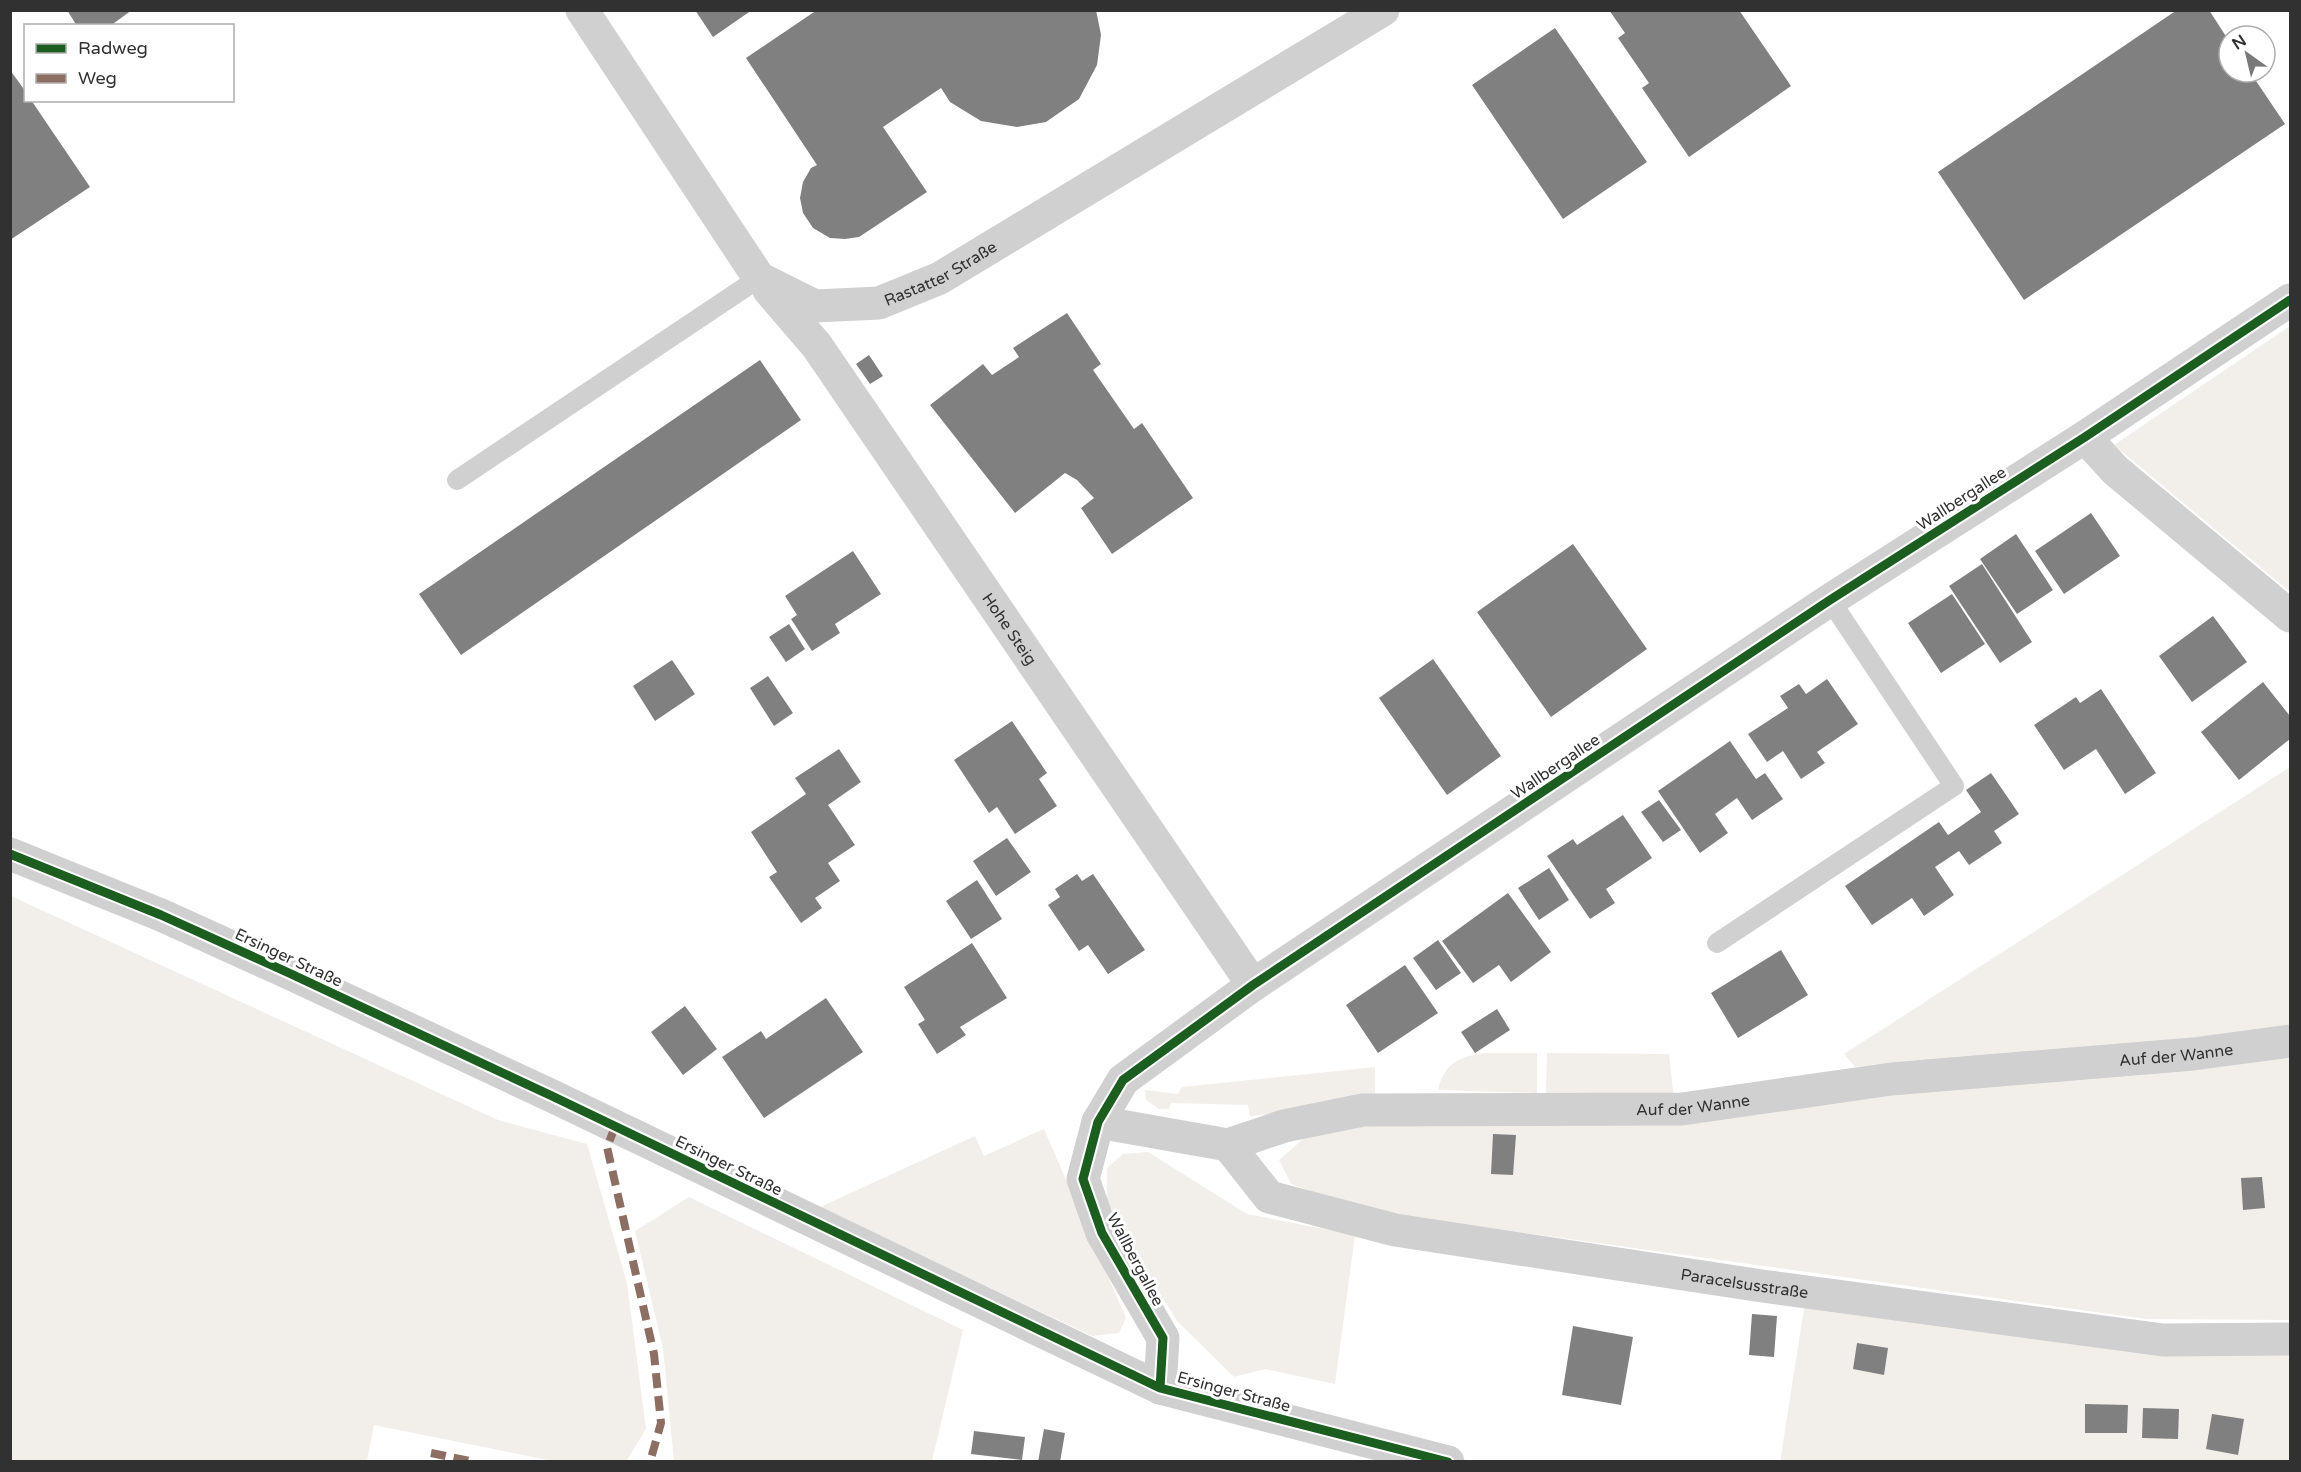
<svg xmlns="http://www.w3.org/2000/svg" width="2301" height="1472" viewBox="0 0 2301 1472" font-family="'Varela Round',sans-serif">
<style>
.green{fill:#f2efeb}
.building{fill:#808080}
.lines{fill:none;stroke-linecap:round;stroke-linejoin:round}
.service{stroke:#d0d0d0;stroke-width:20}
.minor{stroke:#d0d0d0;stroke-width:33}
.quiet{stroke:#8d6e63;stroke-width:8;stroke-dasharray:15 8;stroke-linecap:butt}
.cycleway-casing{stroke:#fff;stroke-width:13}
.cycleway{stroke:#1b5e20;stroke-width:9}
.labels{text-anchor:middle;stroke-width:6;stroke-linejoin:round;paint-order:stroke}
.street-label{font-size:16px;fill:#313131;stroke:#fff}
</style>
<rect width="100%" height="100%" fill="#fff"/>
<!-- green -->
<path class="green" d="M 2290,326 L 2290,592 L 2114,445 Z
M 2290,767 L 2290,1030 L 1915,1066 L 1914,1060 L 1855,1067 L 1844,1054 Z
M 11,896 L 498,1120 L 587,1144 L 627,1283 L 646,1429 L 627,1460 L 553,1461 L 374,1425 L 367,1461 L 11,1461 Z
M 1486,1053 L 1537,1053 L 1537,1093 L 1438,1090 C 1444,1063 1460,1056 1486,1053 Z
M 1547,1053 L 1669,1054 L 1674,1099 L 1546,1094 Z
M 2290,1054 L 2290,1320 L 2146,1319 L 1361,1210 L 1291,1184 L 1279,1160 L 1310,1133 L 1358,1117 Z
M 1375,1067 L 1375,1094 L 1286,1113 L 1250,1116 L 1248,1105 L 1171,1103 L 1169,1109 L 1159,1109 L 1146,1100 L 1145,1090 L 1178,1094 L 1182,1087 Z
M 1044,1129 L 1126,1318 L 1119,1333 L 1092,1336 L 820,1207 L 975,1136 L 984,1156 Z
M 1148,1152 L 1247,1214 L 1355,1235 L 1335,1384 L 1265,1369 L 1234,1377 L 1177,1321 L 1119,1227 L 1107,1200 L 1107,1168 L 1123,1154 Z
M 689,1197 L 963,1330 L 932,1461 L 674,1461 L 663,1349 L 635,1231 Z
M 1805,1302 L 2290,1347 L 2290,1461 L 1780,1462 Z"/>
<!-- building -->
<path class="building" d="M 67,10 L 132,10 L 110,26 L 77,26 Z
M 695,10 L 752,10 L 713,37 Z
M 817,10 L 1096,10 L 1101,35 L 1097,65 L 1079,99 L 1046,122 L 1017,127 L 981,121 L 950,102 L 941,88 L 883,127 L 927,192 L 859,237 L 845,239 L 830,238 L 813,228 L 803,213 L 800,198 L 803,182 L 811,168 L 817,165 L 746,58 Z
M 1609,10 L 1739,10 L 1791,86 L 1689,157 L 1642,88 L 1649,83 L 1618,38 L 1625,33 Z
M 2177,10 L 2209,10 L 2229,41 L 2229,72 L 2250,72 L 2285,124 L 2024,300 L 1938,172 Z
M 1555,28 L 1647,162 L 1563,219 L 1472,85 Z
M 10,70 L 26,92 L 26,100 L 31,100 L 90,187 L 10,240 Z
M 1067,313 L 1101,364 L 1093,370 L 1134,429 L 1142,423 L 1193,498 L 1112,554 L 1081,508 L 1094,498 L 1077,480 L 1065,473 L 1015,513 L 930,405 L 983,364 L 992,375 L 1019,357 L 1013,348 Z
M 869,355 L 883,376 L 870,384 L 856,364 Z
M 760,360 L 801,420 L 461,655 L 419,594 Z
M 2091,513 L 2120,556 L 2064,594 L 2035,551 Z
M 2016,534 L 2053,590 L 2017,614 L 1980,559 Z
M 1573,544 L 1647,649 L 1551,717 L 1477,612 Z
M 853,551 L 881,594 L 835,624 L 840,633 L 812,651 L 791,619 L 797,615 L 785,596 Z
M 1982,564 L 2032,642 L 2000,663 L 1949,586 Z
M 1952,594 L 1985,644 L 1941,673 L 1908,623 Z
M 2213,616 L 2247,662 L 2192,702 L 2159,656 Z
M 789,624 L 805,649 L 786,662 L 769,637 Z
M 1433,659 L 1501,756 L 1447,795 L 1379,698 Z
M 672,660 L 695,694 L 655,721 L 633,686 Z
M 768,676 L 793,713 L 774,726 L 750,688 Z
M 1827,679 L 1858,724 L 1817,752 L 1825,763 L 1801,779 L 1783,751 L 1767,762 L 1748,734 L 1788,708 L 1780,696 L 1799,684 L 1806,694 Z
M 2263,682 L 2290,716 L 2290,739 L 2239,780 L 2201,732 Z
M 2101,689 L 2156,773 L 2125,794 L 2096,749 L 2064,770 L 2034,725 L 2076,697 L 2080,703 Z
M 1012,721 L 1047,773 L 1039,779 L 1057,806 L 1015,834 L 997,807 L 989,813 L 954,760 Z
M 1730,741 L 1756,779 L 1765,773 L 1783,799 L 1752,820 L 1737,798 L 1715,814 L 1728,833 L 1700,853 L 1658,791 Z
M 839,749 L 861,782 L 828,805 L 855,845 L 828,863 L 840,881 L 815,898 L 822,908 L 801,923 L 769,877 L 777,872 L 751,832 L 806,794 L 795,778 Z
M 1991,773 L 2019,814 L 1994,831 L 2002,843 L 1969,865 L 1959,851 L 1935,867 L 1954,895 L 1924,916 L 1912,898 L 1872,925 L 1845,886 L 1939,822 L 1948,835 L 1981,812 L 1966,790 Z
M 1659,800 L 1681,830 L 1663,842 L 1641,812 Z
M 1623,815 L 1652,858 L 1606,889 L 1615,903 L 1590,919 L 1547,856 L 1573,839 L 1577,845 Z
M 1007,838 L 1031,872 L 996,896 L 973,861 Z
M 1549,868 L 1569,900 L 1539,920 L 1518,888 Z
M 1077,874 L 1082,881 L 1093,874 L 1145,950 L 1108,974 L 1088,945 L 1079,951 L 1048,905 L 1060,897 L 1055,889 Z
M 977,880 L 1002,919 L 971,939 L 946,901 Z
M 1508,893 L 1551,952 L 1511,982 L 1499,965 L 1473,983 L 1442,941 Z
M 1438,940 L 1461,973 L 1436,990 L 1413,958 Z
M 972,943 L 1007,998 L 960,1027 L 966,1035 L 937,1054 L 918,1024 L 925,1020 L 904,987 Z
M 1781,950 L 1808,995 L 1738,1038 L 1711,993 Z
M 1405,965 L 1438,1013 L 1378,1053 L 1346,1005 Z
M 826,998 L 863,1052 L 764,1118 L 722,1057 L 761,1031 L 766,1039 Z
M 685,1006 L 717,1049 L 683,1075 L 651,1032 Z
M 1497,1009 L 1510,1030 L 1475,1053 L 1461,1032 Z
M 1493,1134 L 1516,1135 L 1513,1175 L 1491,1174 Z
M 2262,1177 L 2265,1208 L 2243,1210 L 2241,1178 Z
M 1752,1314 L 1777,1316 L 1774,1357 L 1749,1355 Z
M 1573,1326 L 1633,1337 L 1621,1405 L 1562,1395 Z
M 1857,1343 L 1888,1348 L 1884,1375 L 1853,1369 Z
M 2085,1404 L 2128,1405 L 2127,1433 L 2085,1433 Z
M 2143,1408 L 2179,1409 L 2178,1439 L 2142,1438 Z
M 2212,1414 L 2244,1419 L 2238,1455 L 2206,1449 Z
M 1044,1429 L 1065,1433 L 1060,1462 L 1038,1462 Z
M 974,1431 L 1025,1437 L 1022,1460 L 971,1454 Z"/>
<g class="lines">
<!-- service -->
<path class="service" d="M 457,480 L 759,278
M 1717,943 L 1954,786 L 1830,600"/>
<!-- minor -->
<g class="minor">
<path id="s1" d="M 582,10 L 759,278 L 815,306 L 879,303 L 940,278 L 1383,10"/>
<path id="s2" d="M 769,290 L 817,346 L 1253,985"/>
<path d="M 2085,437 L 2115,470 L 2290,616"/>
<path d="M 10,854 L 161,915 L 289,973 L 552,1096 L 1160,1388 L 1448,1462"/>
<path id="s3" d="M 1098,1122 L 1228,1145 L 1284,1126 L 1363,1110 L 1682,1109 L 1891,1079 L 2193,1054 L 2290,1041"/>
<path id="s4" d="M 1228,1145 L 1269,1197 L 1395,1230 L 1762,1286 L 2163,1340 L 2290,1339"/>
<path d="M 1160,1388 L 1163,1338 L 1102,1233 L 1083,1179 L 1098,1122 L 1123,1080 L 1253,985 L 1830,600 L 2085,437 L 2290,300"/>
</g>
<!-- quiet -->
<path class="quiet" d="M 615,1127 L 607,1147 L 654,1354 L 661,1423 L 650,1462
M 431,1453 L 475,1462"/>
<!-- cycleway casing -->
<g class="cycleway-casing">
<path id="cycleway" d="M 10,854 L 161,915 L 289,973 L 552,1096 L 1160,1388 L 1448,1462
M 1160,1388 L 1163,1338 L 1102,1233 L 1083,1179 L 1098,1122 L 1123,1080 L 1253,985 L 1830,600 L 2085,437 L 2290,300"/>
</g>
<!-- cycleway -->
<use href="#cycleway" class="cycleway"/>
</g>
<g class="labels">
<!-- street labels -->
<g class="street-label">
<text dy="6" stroke="none"><textPath href="#s1" startOffset="516">Rastatter Straße</textPath></text>
<text transform="translate(1961 498) rotate(-33)" y="6">Wallbergallee</text>
<text dy="6" stroke="none"><textPath href="#s2" startOffset="416">Hohe Steig</textPath></text>
<text transform="translate(1555 766) rotate(-34)" y="6">Wallbergallee</text>
<text transform="translate(289 957) rotate(25)" y="6">Ersinger Straße</text>
<text dy="6" stroke="none"><textPath href="#s3" startOffset="1088">Auf der Wanne</textPath></text>
<text dy="6" stroke="none"><textPath href="#s3" startOffset="602">Auf der Wanne</textPath></text>
<text transform="translate(729 1165) rotate(26)" y="6">Ersinger Straße</text>
<text transform="translate(1136 1259) rotate(62)" y="6">Wallbergallee</text>
<text dy="6" stroke="none"><textPath href="#s4" startOffset="550">Paracelsusstraße</textPath></text>
<text transform="translate(1234 1391) rotate(15)" y="6">Ersinger Straße</text>
</g>
</g>
<!-- border -->
<rect width="2301" height="1472" fill="none" stroke="#313131" stroke-width="24"/>
<!-- legend -->
<rect x="24" y="24" width="210" height="78" fill="#ffffff" stroke="#adadad" stroke-width="1.5"/>
<rect x="36" y="44" width="30" height="9" fill="#1b5e20" stroke="#adadad" stroke-width="1.5"/>
<text x="78" y="54" font-size="18" fill="#313131">Radweg</text>
<rect x="36" y="74" width="30" height="9" fill="#8d6e63" stroke="#adadad" stroke-width="1.5"/>
<text x="78" y="84" font-size="18" fill="#313131">Weg</text>
<!-- north arrow -->
<g transform="translate(2247 54) rotate(326)"><circle r="28" fill="#ffffff" stroke="#adadad" stroke-width="1.5"/>
<path d="M0-4.5L10 22L0 15L-10 22Z" fill="#797979"/>
<text y="-9" font-size="16" font-weight="bold" text-anchor="middle" fill="#313131">N</text>
</g>
</svg>
